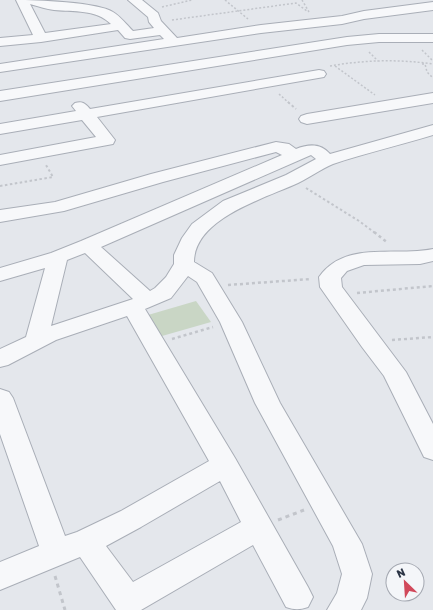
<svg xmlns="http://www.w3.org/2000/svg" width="433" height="610" viewBox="0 0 433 610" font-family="Rubik,sans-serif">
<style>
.green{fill:#c9d6c5}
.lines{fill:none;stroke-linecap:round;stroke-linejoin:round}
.minor-casing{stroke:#a9aeb7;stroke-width:2}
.path-far3{stroke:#c2c5cb;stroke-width:1.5;stroke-dasharray:2 2;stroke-linecap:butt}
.path-far2{stroke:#c2c5cb;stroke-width:2;stroke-dasharray:2.5 2.5;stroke-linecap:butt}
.path-far1{stroke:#c2c5cb;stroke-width:2.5;stroke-dasharray:3 3;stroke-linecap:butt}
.path{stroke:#c2c5cb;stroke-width:3;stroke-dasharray:4 4;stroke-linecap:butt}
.minor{fill:#f7f8fa;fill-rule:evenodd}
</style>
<rect width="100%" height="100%" fill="#e4e7ec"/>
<!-- green -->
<path class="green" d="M 196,301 L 211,322 L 162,336 L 148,315 Z"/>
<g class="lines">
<!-- minor casing -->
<g class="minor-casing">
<path id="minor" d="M 16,0 C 36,0 97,2 113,12 C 120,16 127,25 133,31 L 154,28 L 149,22 L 148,17 L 128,0 L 142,0 L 158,13 L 161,21 L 177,38 L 261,25 L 342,16 L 364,11 L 433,2 L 433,10 L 364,19 L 342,24 L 261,33 L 0,72 L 0,64 L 164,39 L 160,35 L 130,39 L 125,38 L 118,30 L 41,42 L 0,46 L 0,38 L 33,35 ZM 30,4 C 38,6 46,9 54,10 C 74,12 96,9 111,24 L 45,33 Z
M 379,34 L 433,34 L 433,42 L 379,42 L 347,45 L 0,101 L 0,91 L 347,37 Z
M 319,70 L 324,71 L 326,74 L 324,77 L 97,117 L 115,140 L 113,144 L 0,165 L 0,155 L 96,137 L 82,120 L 0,134 L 0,124 L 76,111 L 72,106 L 75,103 C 82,101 85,103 90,109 Z
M 433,93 L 433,103 L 307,124 L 301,122 L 299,119 L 301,116 L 307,114 Z
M 433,125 L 433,135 C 400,145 366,153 333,164 C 321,169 310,177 298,183 C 266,198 194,218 194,262 L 212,273 L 242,322 L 280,403 L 362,544 L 372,574 L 367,598 L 361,610 L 327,610 L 337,593 L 342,574 L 333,546 L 255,403 L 220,322 L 197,282 L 188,276 L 171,298 L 145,309 L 235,458 L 308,587 L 313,597 L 308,607 C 299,610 295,610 286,607 L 253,545 L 141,610 L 116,610 L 80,557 L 0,590 L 0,562 L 39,546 L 0,434 L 0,389 L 9,392 L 13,398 L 65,536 L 77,532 L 121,511 L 209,461 L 127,316 L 56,340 L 8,365 L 0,367 L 0,349 L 26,337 L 45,268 L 0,281 L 0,268 L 51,253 L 81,241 L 282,155 L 276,152 L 163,182 L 64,211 L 0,222 L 0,210 L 55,202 L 151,174 L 276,142 L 289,144 L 296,149 C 308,144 321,143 330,154 ZM 311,155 L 316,159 L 286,175 L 223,201 L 192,224 L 182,238 L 174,255 L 174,264 L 166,277 L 155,288 L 150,291 L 101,247 ZM 85,253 L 133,299 L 51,326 L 67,260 ZM 220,481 L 241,522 L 133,582 L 106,546 L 141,527 Z
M 433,249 L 433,261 L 420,264 L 364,265 L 347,271 L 341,278 L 342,287 L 406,372 L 433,424 L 433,460 L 424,457 L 384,376 L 362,347 L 320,287 L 319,277 C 345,240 395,257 433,249 Z"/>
</g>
<!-- path-far3 -->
<path class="path-far3" d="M 225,0 L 248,19
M 302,0 L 309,12
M 162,7 L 192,0
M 172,20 L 296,3 L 307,11
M 422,50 L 433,61
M 369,52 L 378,61
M 422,64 L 425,64 L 427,72 L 433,78
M 330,66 C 364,60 398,59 433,64
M 335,66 L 375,95
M 279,94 L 289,103"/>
<!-- path-far2 -->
<path class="path-far2" d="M 288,102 L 296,109
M 0,186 L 53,177 L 46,165
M 306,188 L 359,221 L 375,233"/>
<!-- path-far1 -->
<path class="path-far1" d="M 374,232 L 388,243
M 228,285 L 311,279
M 357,293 L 433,286
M 172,339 L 213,327
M 392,340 L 433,337"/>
<!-- path -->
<path class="path" d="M 278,520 L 304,510
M 55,576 L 65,610"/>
<!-- minor -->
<use href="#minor" class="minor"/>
</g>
<!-- north arrow -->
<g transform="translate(405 582) rotate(335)"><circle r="19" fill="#f4f6f9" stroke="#a4a8b1"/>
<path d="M0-3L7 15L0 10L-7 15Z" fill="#d1495b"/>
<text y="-6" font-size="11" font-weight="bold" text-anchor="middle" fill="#2b3445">N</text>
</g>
</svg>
